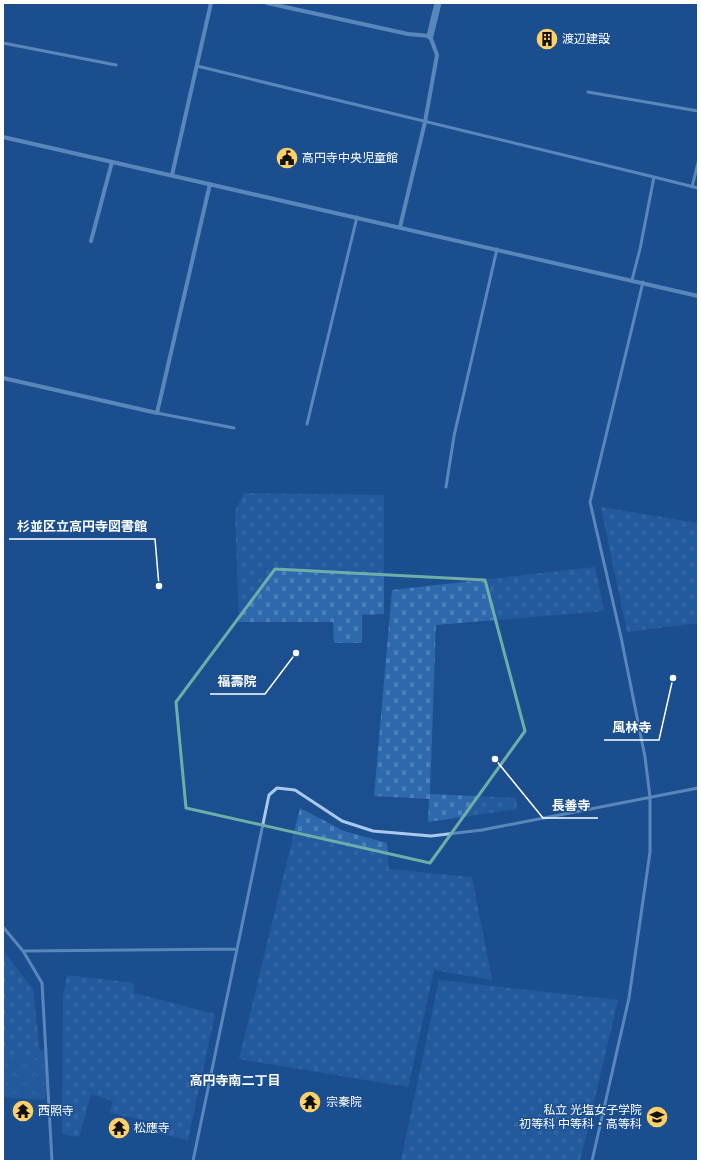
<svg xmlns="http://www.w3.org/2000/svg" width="701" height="1164" viewBox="0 0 701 1164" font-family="Ubuntu,'Noto Sans JP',sans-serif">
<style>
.forest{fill:url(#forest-crowns)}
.cemetery{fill:url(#cemetery-stones)}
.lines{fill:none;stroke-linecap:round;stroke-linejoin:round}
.service{stroke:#a9c9ee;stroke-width:3}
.minor{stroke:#a9c9ee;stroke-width:4}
.tertiary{stroke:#a9c9ee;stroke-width:7}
.marked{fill:none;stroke:#6fada8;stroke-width:3;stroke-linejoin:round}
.labels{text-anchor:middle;stroke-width:3;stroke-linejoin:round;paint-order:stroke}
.poi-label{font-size:12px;fill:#fff;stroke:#1b4f8f;text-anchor:start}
.neighbourhood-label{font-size:13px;font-weight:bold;fill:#fff;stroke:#1b4f8f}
.leader{fill:none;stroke:#fff;stroke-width:1.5}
.callout-dot{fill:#fff;stroke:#1b4f8f;stroke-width:1.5}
.callout-label{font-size:13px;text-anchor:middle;font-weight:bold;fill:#fff;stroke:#1b4f8f;stroke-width:3;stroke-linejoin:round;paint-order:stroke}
</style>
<defs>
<pattern id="forest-crowns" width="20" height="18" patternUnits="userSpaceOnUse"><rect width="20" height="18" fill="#2e69ad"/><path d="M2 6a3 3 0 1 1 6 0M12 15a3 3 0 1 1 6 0" fill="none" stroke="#4d80b9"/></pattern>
<pattern id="cemetery-stones" width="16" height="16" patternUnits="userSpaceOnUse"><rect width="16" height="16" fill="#2e69ad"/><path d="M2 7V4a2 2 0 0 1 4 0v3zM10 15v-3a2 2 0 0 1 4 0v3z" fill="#4d80b9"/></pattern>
</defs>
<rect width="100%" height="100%" fill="#1b4f8f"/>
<!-- forest -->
<path class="forest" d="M 3,1024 L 25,1046 L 45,1051 L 47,1084 L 45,1100 L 12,1098 L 3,1096 Z"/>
<!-- cemetery -->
<path class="cemetery" d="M 244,493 L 384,495 L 384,614 L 362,615 L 362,643 L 334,643 L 333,622 L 239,622 L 235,511 Z
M 601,507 L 698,523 L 698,623 L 627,632 Z
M 595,567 L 604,611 L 436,625 L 430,794 L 516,798 L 517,809 L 428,822 L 429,799 L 374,796 L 392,590 Z
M 300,808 L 344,831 L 387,843 L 389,869 L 472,877 L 492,980 L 434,970 L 408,1087 L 239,1059 Z
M 3,951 L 33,989 L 41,1061 L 3,1055 Z
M 67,975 L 134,983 L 134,993 L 215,1014 L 188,1140 L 156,1133 L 157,1123 L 110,1113 L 113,1101 L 91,1094 L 79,1137 L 62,1134 L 63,997 Z
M 439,980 L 618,1000 L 580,1161 L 401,1161 Z"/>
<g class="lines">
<!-- service -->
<path class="service" d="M 3,43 L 116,65
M 197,66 L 654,177 L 640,249 L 632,280
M 588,92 L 698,111
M 654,177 L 698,188
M 692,187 L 698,163
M 157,413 L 234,428
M 307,424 L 357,217
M 446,487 L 454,436 L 497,249
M 3,927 L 23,951 L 236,949
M 23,951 L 42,983 L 52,1161
M 193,1161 L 269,795 L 277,788 L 295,790 L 342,821 L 373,831 L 431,836 L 482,830 L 698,788
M 592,1161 L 629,998 L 650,852 L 650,797 L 645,757 L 621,637 L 590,502 L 643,282"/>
<!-- minor -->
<path class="minor" d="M 267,3 L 408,34 L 430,36 L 437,55 L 425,122 L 400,227
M 3,137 L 698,296
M 172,175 L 211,3
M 91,241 L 112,162
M 3,378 L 157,413 L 210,184"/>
<!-- tertiary -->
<path class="tertiary" d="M 430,36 L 438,3"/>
</g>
<!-- marked area -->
<path d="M0 0H701V1164H0ZM 275,569 L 485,580 L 525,731 L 430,863 L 186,808 L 176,702 Z" fill="#1b4f8f" fill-opacity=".55" fill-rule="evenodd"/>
<path class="marked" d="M 275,569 L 485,580 L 525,731 L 430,863 L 186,808 L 176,702 Z"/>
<!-- icons -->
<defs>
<g id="building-disc" transform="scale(1.15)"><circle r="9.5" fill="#ffd166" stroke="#1b4f8f"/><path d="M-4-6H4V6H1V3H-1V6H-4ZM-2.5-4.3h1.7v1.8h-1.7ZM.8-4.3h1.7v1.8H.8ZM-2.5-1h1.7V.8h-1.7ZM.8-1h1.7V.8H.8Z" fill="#111"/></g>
<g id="civic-disc" transform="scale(1.15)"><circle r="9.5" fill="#ffd166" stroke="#1b4f8f"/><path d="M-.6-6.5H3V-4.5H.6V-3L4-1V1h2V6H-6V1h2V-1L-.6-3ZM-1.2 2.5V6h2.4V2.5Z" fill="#111"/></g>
<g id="temple-disc" transform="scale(1.15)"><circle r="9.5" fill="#ffd166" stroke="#1b4f8f"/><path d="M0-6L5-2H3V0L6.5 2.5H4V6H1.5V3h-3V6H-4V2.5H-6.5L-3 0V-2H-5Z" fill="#111"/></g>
<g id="school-disc" transform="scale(1.15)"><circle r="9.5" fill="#ffd166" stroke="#1b4f8f"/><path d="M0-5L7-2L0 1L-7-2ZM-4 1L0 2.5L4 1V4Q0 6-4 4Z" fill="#111"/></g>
</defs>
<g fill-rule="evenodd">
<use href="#building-disc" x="547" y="39"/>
<use href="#civic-disc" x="287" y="158"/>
<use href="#temple-disc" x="310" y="1102"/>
<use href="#temple-disc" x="23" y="1111"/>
<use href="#school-disc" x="657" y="1117"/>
<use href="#temple-disc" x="119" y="1128"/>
</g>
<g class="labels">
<!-- poi labels -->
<g class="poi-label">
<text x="562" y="43">渡辺建設</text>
<text x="302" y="162">高円寺中央児童館</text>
<text x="326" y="1106">宗秦院</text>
<text x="642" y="1114" text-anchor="end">私立 光塩女子学院<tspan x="642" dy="14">初等科 中等科・高等科</tspan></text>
<text x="38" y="1115">西照寺</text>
<text x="134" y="1132">松應寺</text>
</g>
<!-- neighbourhood labels -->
<g class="neighbourhood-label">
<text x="235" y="1085">高円寺南二丁目</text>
</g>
</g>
<!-- callouts -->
<path class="leader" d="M159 586L155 539H9M296 653L265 694H210M673 678L659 740H604M495 759L543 818H598"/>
<g class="callout-dot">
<circle cx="159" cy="586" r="4"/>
<circle cx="296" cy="653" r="4"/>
<circle cx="673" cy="678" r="4"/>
<circle cx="495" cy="759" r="4"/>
</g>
<g class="callout-label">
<text x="82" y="531">杉並区立高円寺図書館</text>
<text x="237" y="686">福壽院</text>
<text x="632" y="732">風林寺</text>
<text x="571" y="810">長善寺</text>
</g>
<!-- border -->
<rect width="701" height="1164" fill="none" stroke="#ffffff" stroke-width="8"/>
</svg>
